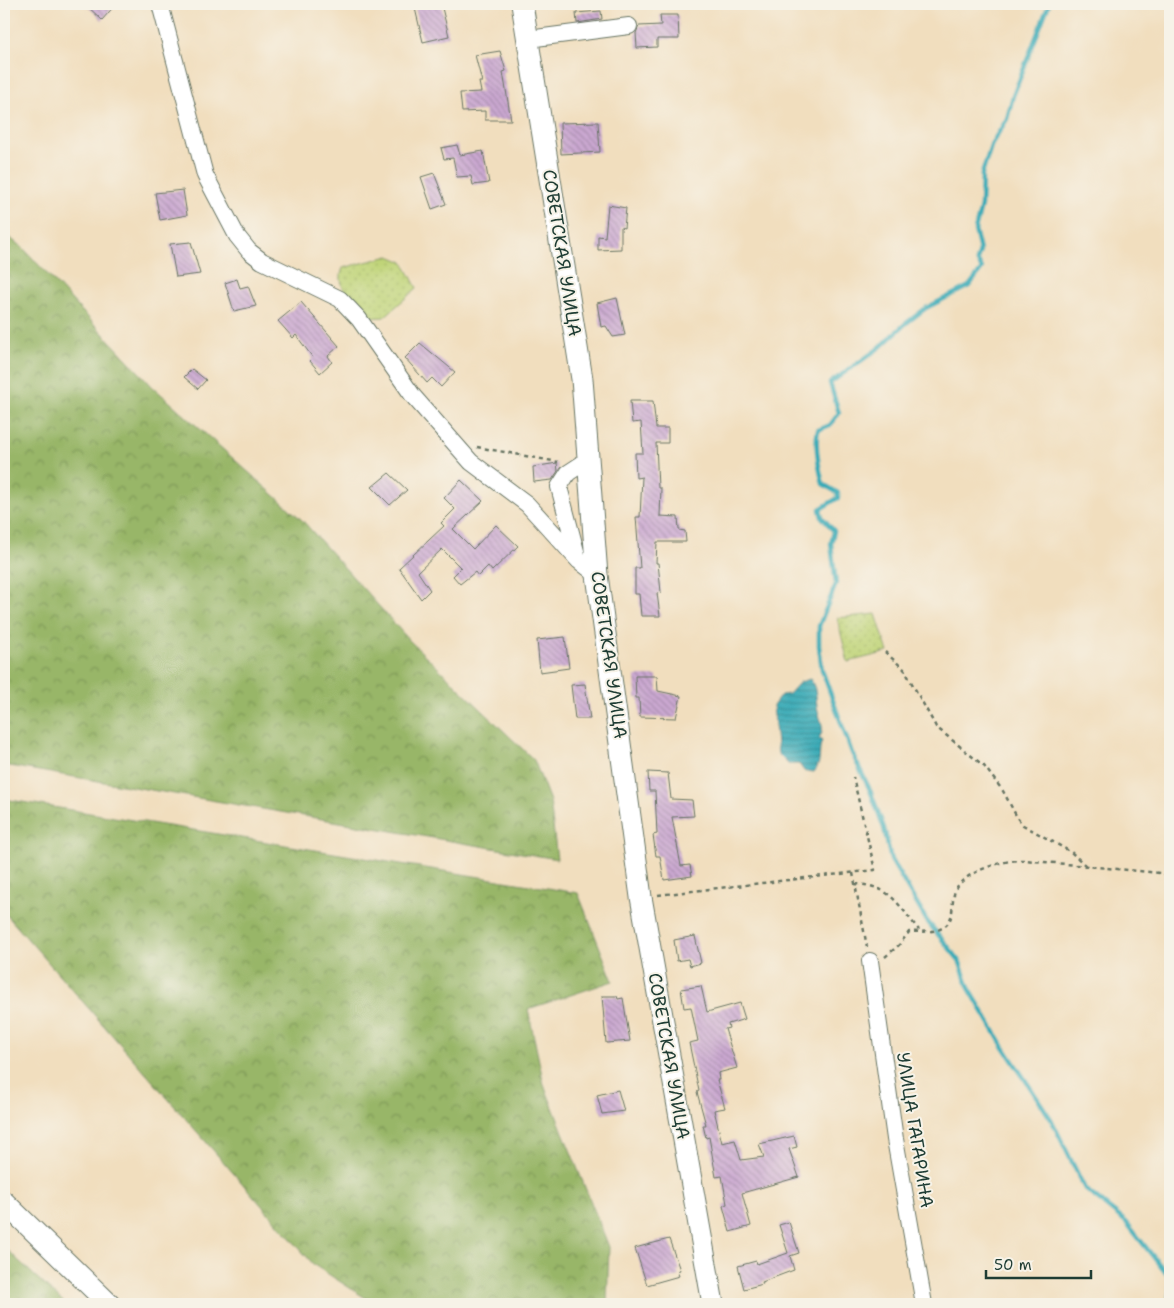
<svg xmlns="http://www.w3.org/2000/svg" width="1174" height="1308" viewBox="0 0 1174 1308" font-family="'Shantell Sans',sans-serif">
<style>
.forest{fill:url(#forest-crowns);stroke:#5c7a4e}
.park{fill:url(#park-dots);stroke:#708856}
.water{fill:url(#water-rules);stroke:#2d7476}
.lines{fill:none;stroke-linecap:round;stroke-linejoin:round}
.stream{stroke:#3babb7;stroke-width:4.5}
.building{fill:url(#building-back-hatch)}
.minor-casing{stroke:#687564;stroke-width:18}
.major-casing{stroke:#687564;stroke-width:23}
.path{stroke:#687564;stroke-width:2.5;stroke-dasharray:4 4;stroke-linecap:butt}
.minor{stroke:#fff;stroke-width:16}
.major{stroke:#fff;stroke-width:21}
.labels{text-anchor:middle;stroke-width:4;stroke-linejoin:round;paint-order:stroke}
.street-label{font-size:18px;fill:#1f3d34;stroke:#f7f3e8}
</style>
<defs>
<pattern id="forest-crowns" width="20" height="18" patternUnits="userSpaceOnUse" patternTransform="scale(1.25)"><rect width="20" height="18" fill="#98b668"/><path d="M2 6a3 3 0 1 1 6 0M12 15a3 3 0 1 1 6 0" fill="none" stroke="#7b9556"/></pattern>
<pattern id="park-dots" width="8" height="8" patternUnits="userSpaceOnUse" patternTransform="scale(1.25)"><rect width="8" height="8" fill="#c0d478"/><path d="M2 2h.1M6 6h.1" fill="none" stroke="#a5b768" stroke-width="1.8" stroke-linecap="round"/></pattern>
<pattern id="water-rules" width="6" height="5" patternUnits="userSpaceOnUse" patternTransform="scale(1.25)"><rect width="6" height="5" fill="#3babb7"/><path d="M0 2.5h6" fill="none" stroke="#318c96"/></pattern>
<pattern id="building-back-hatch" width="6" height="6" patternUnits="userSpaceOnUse" patternTransform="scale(1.25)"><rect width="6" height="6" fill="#cba8d1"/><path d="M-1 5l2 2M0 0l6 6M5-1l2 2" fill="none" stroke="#a48aaa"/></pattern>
</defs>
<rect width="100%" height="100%" fill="#f7f3e8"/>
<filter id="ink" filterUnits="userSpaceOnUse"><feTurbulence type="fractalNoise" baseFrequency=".02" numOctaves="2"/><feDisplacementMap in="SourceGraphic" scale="10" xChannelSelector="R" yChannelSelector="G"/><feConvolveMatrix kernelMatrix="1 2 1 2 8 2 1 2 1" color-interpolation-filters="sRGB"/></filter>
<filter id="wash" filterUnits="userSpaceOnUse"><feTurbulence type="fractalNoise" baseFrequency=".0096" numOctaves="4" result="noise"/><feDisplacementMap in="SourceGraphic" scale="20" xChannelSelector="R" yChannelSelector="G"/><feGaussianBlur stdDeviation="1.12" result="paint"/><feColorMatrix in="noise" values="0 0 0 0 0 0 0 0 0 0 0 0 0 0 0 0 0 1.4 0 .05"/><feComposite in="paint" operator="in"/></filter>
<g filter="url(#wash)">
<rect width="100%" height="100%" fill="#f1debe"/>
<!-- forest -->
<path class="forest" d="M 4,233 L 24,249 L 152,386 L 302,520 L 410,641 L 534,760 L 550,801 L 557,859 L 4,765 Z
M 4,799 L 578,893 L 613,981 L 528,1009 L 544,1085 L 609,1247 L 607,1304 L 375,1304 L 314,1265 L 4,912 Z
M 4,1247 L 65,1304 L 4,1304 Z"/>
<!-- park -->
<path class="park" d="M 389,256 L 403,262 L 417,288 L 384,317 L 367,318 C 356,305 334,288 343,268 Z
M 876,614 L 888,652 L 848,662 L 837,618 Z"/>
<!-- water -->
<path class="water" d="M 810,679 C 818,690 815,699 818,711 C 820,720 826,729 819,738 L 822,741 C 817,752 823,762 814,772 L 804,771 L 799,764 L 788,764 L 778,754 L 773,706 L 781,695 L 789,694 L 800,682 Z"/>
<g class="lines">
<!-- stream -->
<path class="stream" d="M 1049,4 L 1013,96 L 1007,119 L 992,143 L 982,174 L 981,206 L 975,230 L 980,251 L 977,260 L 982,269 L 969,286 L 926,308 L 905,324 L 879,348 L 830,383 L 839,413 L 830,425 L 818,430 C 814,446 819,468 823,484 L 838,493 L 838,498 L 820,509 L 822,517 L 834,531 L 831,544 L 836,584 L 819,626 L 819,646 L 822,670 L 852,753 L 870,790 L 884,828 L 891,860 L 927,921 L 959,960 L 969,988 L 1003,1046 L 1051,1119 L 1085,1189 L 1126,1222 L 1170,1278 L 1170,1304"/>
</g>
<g id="blocks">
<!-- building -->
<path class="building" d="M 85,4 L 116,4 L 102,20 Z
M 414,4 L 441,4 L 449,36 L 423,42 Z
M 601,11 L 602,19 L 577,23 L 576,13 Z
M 660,15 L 678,15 L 679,39 L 657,39 L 657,47 L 637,48 L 636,33 L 639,26 L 661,25 Z
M 500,51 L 506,71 L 503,72 L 511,120 L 485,120 L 485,111 L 462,112 L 460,93 L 481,92 L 479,82 L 482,82 L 475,55 Z
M 598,122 L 600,152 L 561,154 L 560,123 Z
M 457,145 L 460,155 L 483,151 L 489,183 L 473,185 L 471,176 L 457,177 L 453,158 L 444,159 L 441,148 Z
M 434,173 L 446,204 L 432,209 L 421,177 Z
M 183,190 L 187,215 L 160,220 L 155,193 Z
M 608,205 L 626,208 L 624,228 L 621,227 L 621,249 L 598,250 L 598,236 L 605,237 Z
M 191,242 L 200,274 L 176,277 L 170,244 Z
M 237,279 L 240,288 L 248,286 L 256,306 L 234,311 L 225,283 Z
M 617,298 L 625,335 L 613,337 L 606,326 L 601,327 L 597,303 Z
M 301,302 L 339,346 L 328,356 L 332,362 L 320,373 L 310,361 L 313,358 L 296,335 L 293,338 L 278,321 Z
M 420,343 L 455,372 L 441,387 L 432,378 L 427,383 L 405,358 Z
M 192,369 L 206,380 L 198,389 L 184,377 Z
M 630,401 L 653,401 L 656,428 L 668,428 L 668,443 L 656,443 L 658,488 L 661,488 L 660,516 L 678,517 L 679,530 L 685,531 L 686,542 L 657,542 L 656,563 L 658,563 L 661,592 L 657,593 L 660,616 L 641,616 L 639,594 L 635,594 L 635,568 L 640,568 L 636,517 L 640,517 L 642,477 L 636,478 L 635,453 L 643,453 L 641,422 L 632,423 Z
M 557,463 L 558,471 L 552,480 L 534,482 L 533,467 Z
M 389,473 L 407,490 L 390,505 L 372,487 Z
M 461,480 L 483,501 L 453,529 L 473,549 L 496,525 L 518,546 L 492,571 L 488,566 L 478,576 L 475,572 L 460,584 L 453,576 L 461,568 L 442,549 L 418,572 L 430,590 L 421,599 L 399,568 L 444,526 L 441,523 L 455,509 L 444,498 Z
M 565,637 L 569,668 L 540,672 L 537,640 Z
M 635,676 L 657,676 L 658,691 L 681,696 L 676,718 L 640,717 L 639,698 L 636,698 Z
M 585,684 L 590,719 L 575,719 L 571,685 Z
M 648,772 L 668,773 L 671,799 L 692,800 L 694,816 L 672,817 L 681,866 L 690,865 L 692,876 L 664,880 L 660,856 L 656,856 L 653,835 L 657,834 L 655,791 L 649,791 Z
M 695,936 L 701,963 L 690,966 L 688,959 L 677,961 L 674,940 Z
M 701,986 L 707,1012 L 740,1003 L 745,1019 L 728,1024 L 729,1028 L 725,1029 L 737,1068 L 718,1073 L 719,1080 L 717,1080 L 725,1108 L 714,1110 L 722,1143 L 735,1140 L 741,1160 L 764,1157 L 759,1144 L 794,1136 L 797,1147 L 789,1149 L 799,1177 L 742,1193 L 751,1226 L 730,1232 L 723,1206 L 727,1204 L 722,1176 L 716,1177 L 709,1137 L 706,1138 L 703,1125 L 706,1125 L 697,1092 L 699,1091 L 689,1043 L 698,1041 L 691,1007 L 684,1008 L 681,989 Z
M 602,996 L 617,996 L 618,999 L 623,998 L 630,1041 L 606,1043 Z
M 618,1090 L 624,1111 L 602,1114 L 597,1095 Z
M 789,1222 L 799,1253 L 790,1256 L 794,1270 L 762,1282 L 763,1284 L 744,1289 L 738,1266 L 756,1261 L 757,1264 L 788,1253 L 779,1225 Z
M 669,1239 L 680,1270 L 677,1271 L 679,1276 L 647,1285 L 635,1248 Z"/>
</g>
</g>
<g filter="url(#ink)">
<use href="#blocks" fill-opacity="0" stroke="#687564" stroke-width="1"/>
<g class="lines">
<!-- minor casing -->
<g class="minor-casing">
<path id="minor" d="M 160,4 L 205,175 L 237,236 L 249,251 L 262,261 L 340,299 L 359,319 L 413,396 L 471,462 L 527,504 L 579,561 L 597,575
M 528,39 L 629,26
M 578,559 L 559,487 L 568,473 L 588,460
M 870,961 L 895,1139 L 924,1304"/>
</g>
<!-- major casing -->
<g class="major-casing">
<path id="major" d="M 522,4 L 582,379 L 597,575 L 641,897 L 713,1304
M 4,1202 L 109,1304"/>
</g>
<!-- path -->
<path class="path" d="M 4,9 L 8,4
M 477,447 L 558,462
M 885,652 L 904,669 L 936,727 L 984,766 L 1003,791 L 1018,819 L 1023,825 L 1071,852 L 1086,866
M 853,873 L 867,947
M 855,884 C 892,886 897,904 919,930
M 658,895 L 875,870 L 853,777
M 885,957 L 899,945 L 909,932 C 919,931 932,933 940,929 C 957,922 950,904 955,891 C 962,872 1005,859 1024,860 L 1170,874"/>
<!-- minor -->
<use href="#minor" class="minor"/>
<!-- major -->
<use href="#major" class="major"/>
</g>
</g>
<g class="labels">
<!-- street labels -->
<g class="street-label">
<text transform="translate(562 253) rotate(81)" y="6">СОВЕТСКАЯ УЛИЦА</text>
<text transform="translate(609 655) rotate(82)" y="6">СОВЕТСКАЯ УЛИЦА</text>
<text transform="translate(669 1056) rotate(80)" y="6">СОВЕТСКАЯ УЛИЦА</text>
<text transform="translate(915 1130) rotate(81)" y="6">УЛИЦА ГАГАРИНА</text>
</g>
</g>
<!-- margin -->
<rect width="1174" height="1308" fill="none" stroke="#f7f3e8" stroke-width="20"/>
<!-- scale -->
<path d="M986 1270v8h105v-8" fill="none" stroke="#1f3d34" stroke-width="2.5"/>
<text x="994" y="1270" font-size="15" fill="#1f3d34" stroke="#f7f3e8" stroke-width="4" paint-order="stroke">50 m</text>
</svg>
